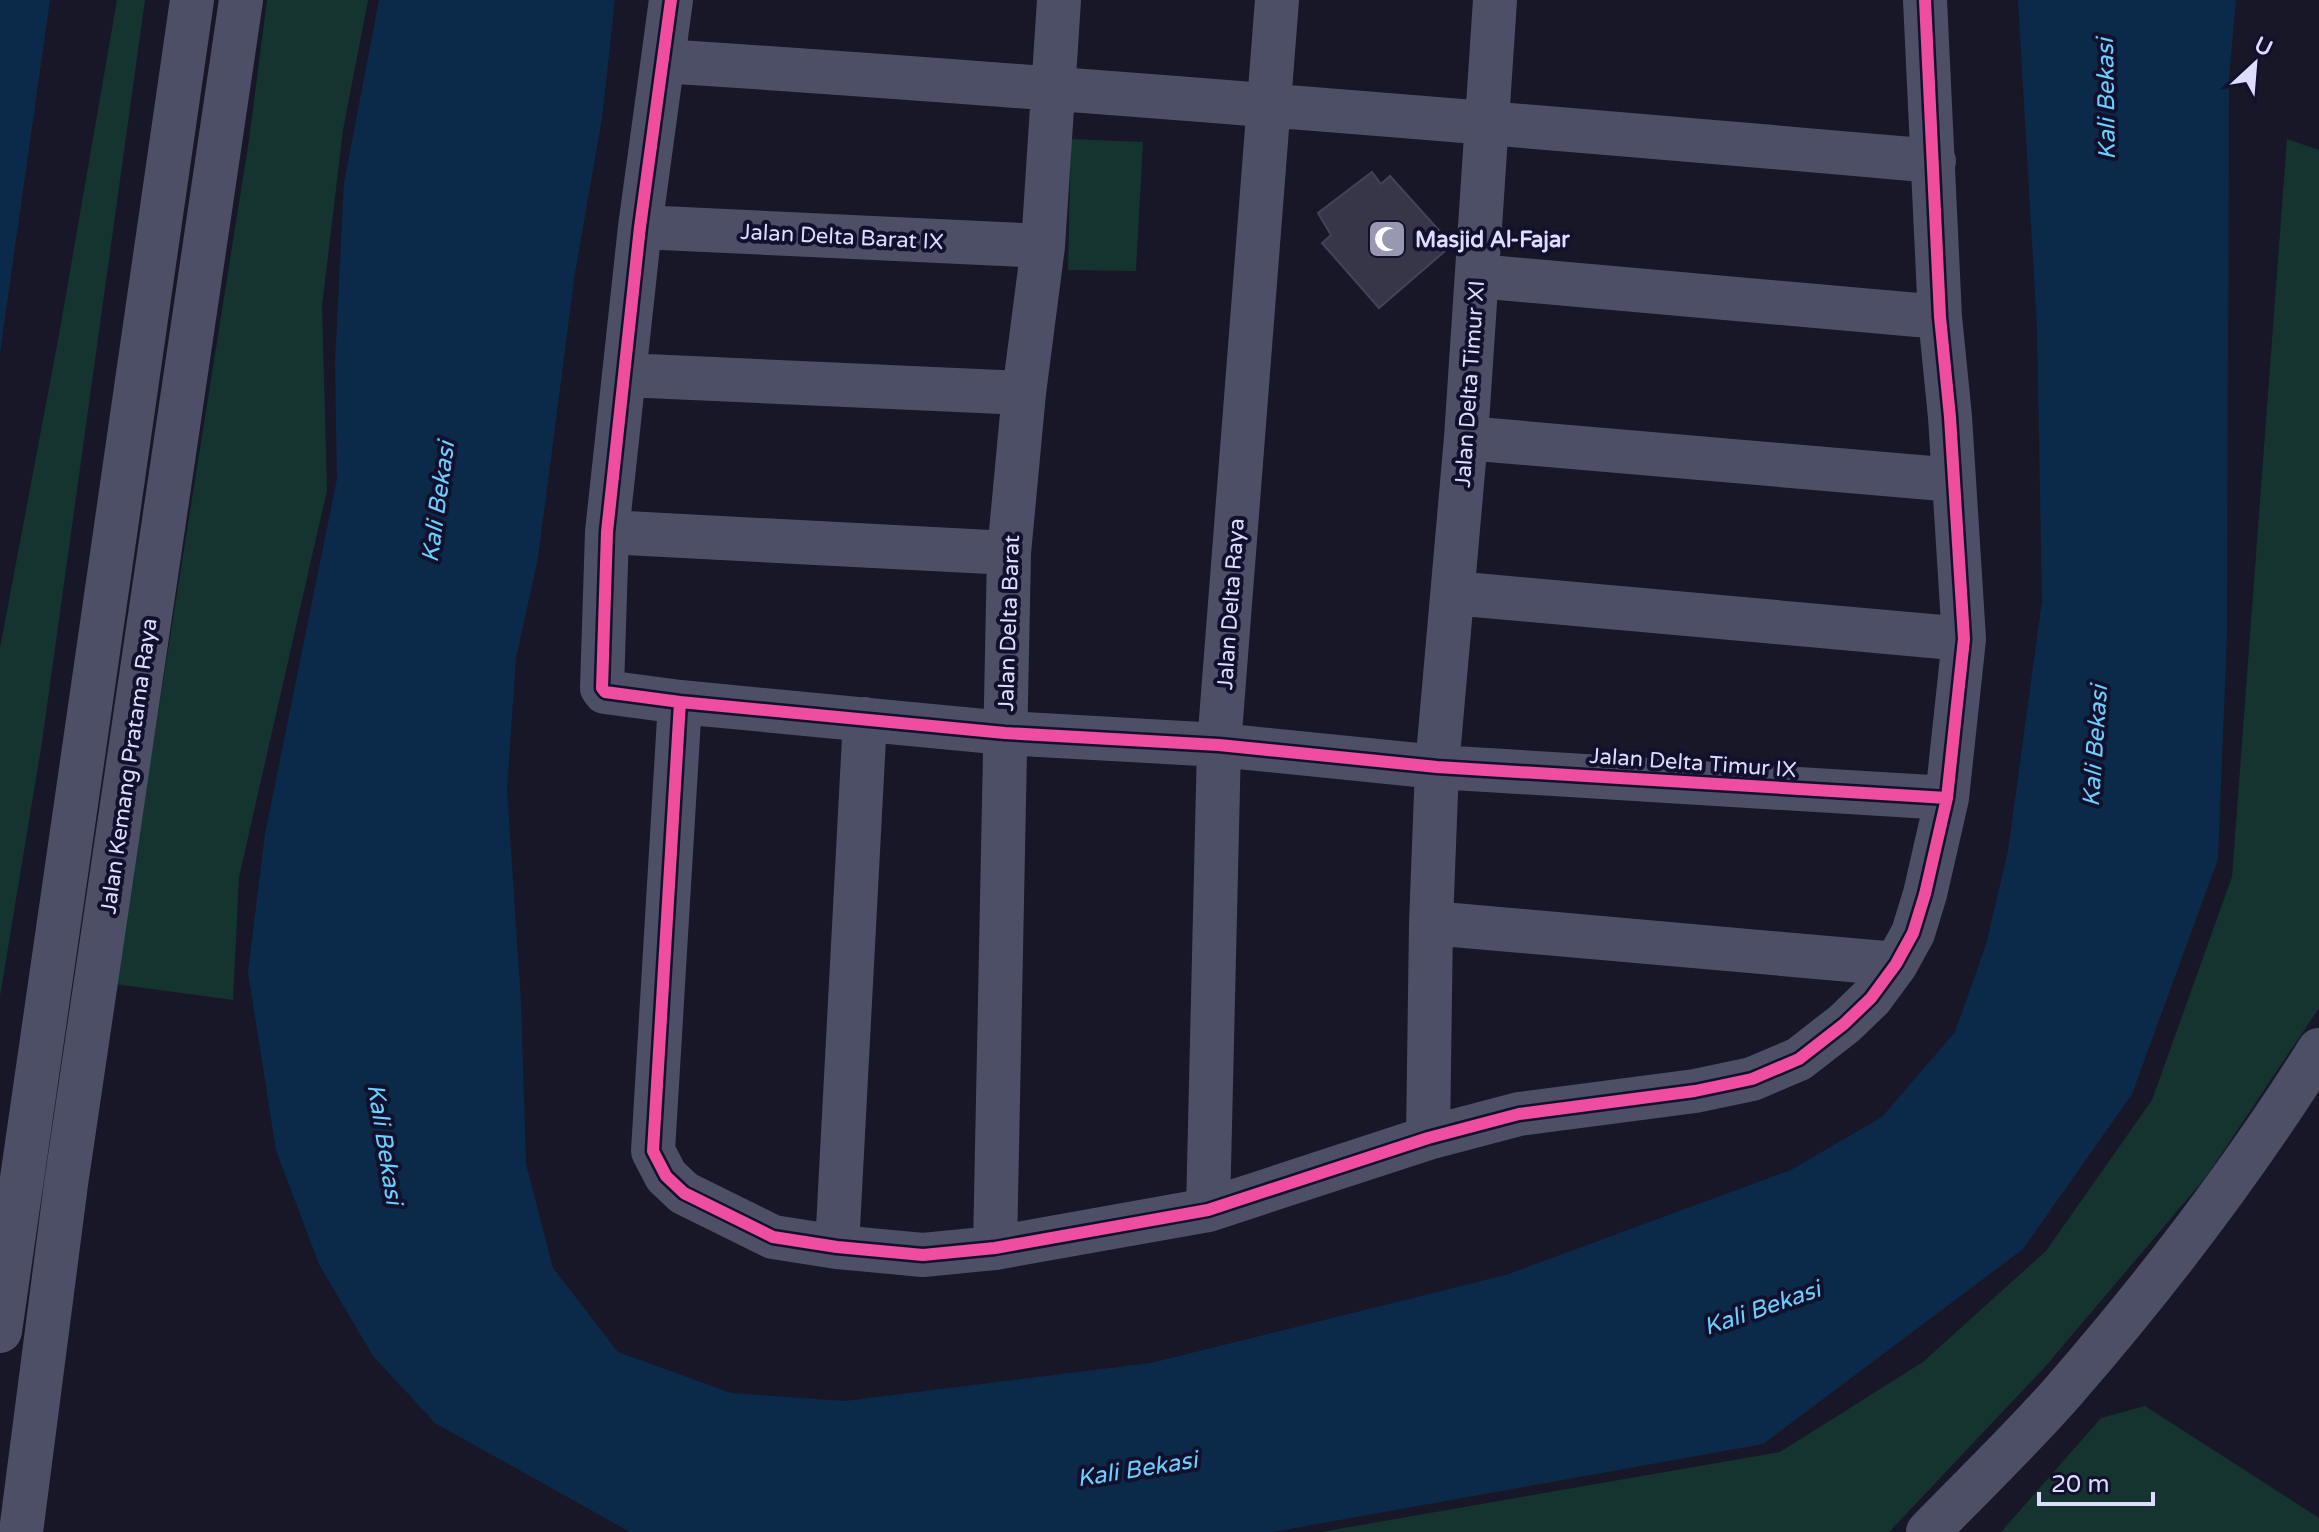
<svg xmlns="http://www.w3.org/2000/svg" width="2319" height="1532" viewBox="0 0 2319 1532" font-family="'Varela Round',sans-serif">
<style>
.green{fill:#153430}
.water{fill:#0b2a4a}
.building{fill:#363648;stroke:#434259;stroke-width:2}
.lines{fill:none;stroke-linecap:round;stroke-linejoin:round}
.minor{stroke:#4d4f67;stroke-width:44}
.cycleway-casing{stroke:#12112d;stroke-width:17}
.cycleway{stroke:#ef4d9e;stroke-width:12}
.labels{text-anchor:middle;stroke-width:8;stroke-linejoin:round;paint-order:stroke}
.street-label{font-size:22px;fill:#dddeff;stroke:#12112d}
.poi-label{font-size:22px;font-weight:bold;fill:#dddeff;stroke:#12112d;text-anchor:start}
.water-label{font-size:24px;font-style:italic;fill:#6bd0ff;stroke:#12112d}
</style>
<rect width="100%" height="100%" fill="#181727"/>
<!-- green -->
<path class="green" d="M 117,0 L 145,0 L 42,742 L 0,996 L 0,648 L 59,335 Z
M 267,0 L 368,0 L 343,130 L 322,306 L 327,490 L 239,877 L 233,1000 L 115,984 L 249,140 Z
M 1071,139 L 1143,142 L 1136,271 L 1068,270 Z
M 2287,139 L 2319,150 L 2319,1008 L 2206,1177 L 2044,1368 L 1889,1532 L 1321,1532 L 1780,1452 L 1923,1362 L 2046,1251 L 2152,1100 L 2232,877 Z
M 2145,1406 L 2319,1518 L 2319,1532 L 2001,1532 L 2101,1418 Z"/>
<!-- water -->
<path class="water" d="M 0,0 L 50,0 L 0,353 Z
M 379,0 L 615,0 L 602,118 L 575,273 L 538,558 L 516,658 L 507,789 L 521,1002 L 526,1164 L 553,1268 L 618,1352 L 731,1393 L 845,1401 L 1151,1363 L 1506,1275 L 1791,1170 L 1882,1117 L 1955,1032 L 1986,945 L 2008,851 L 2042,601 L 2037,328 L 2018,0 L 2236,0 L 2229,77 L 2227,634 L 2218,859 L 2132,1094 L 2023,1249 L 1763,1444 L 1273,1532 L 630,1532 L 435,1423 L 373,1356 L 319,1264 L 276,1150 L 248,972 L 265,834 L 337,479 L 335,363 L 344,183 Z"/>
<!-- building -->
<path class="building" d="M 1372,172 L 1381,184 L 1390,176 L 1452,245 L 1379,308 L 1322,243 L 1331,235 L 1318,213 Z"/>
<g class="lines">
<!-- minor -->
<path class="minor" d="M 671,0 L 640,227 L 607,532 L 602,688 L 605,692 L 680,702 L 1005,733 L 1219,745 L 1437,767 L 1947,798
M 663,61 C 1087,89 1511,124 1934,161
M 640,227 L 1043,246
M 1477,276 L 1940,317
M 625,375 L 1024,393
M 1466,438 L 1954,480
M 607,532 L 1009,553
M 1453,593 L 1964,639
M 680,702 L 653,1151 L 666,1176 L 684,1193 L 773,1237 L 837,1247 L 923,1255 L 995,1248 L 1208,1210 L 1428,1138 L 1519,1114 L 1695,1091 L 1752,1079 L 1799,1059 L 1844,1024 L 1871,998 L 1896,964 L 1913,933 L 1925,894 L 1947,798 L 1964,639 L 1950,417 L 1940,317 L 1925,0
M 1431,923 L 1896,964
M 1428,1138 L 1431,923 L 1437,767 L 1466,438 L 1495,0
M 1208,1210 L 1219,745 L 1277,0
M 837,1247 L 865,719
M 995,1248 L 1009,553 L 1024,393 L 1043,246 L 1059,0
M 0,1331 L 192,0
M 21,1532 L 66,1184 L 241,0
M 1928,1532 C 1974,1484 2024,1437 2067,1387 C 2159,1281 2245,1168 2319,1050"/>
<!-- cycleway casing -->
<g class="cycleway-casing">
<path id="cycleway" d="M 671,0 L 640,227 L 607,532 L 602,688 L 605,692 L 680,702 L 1005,733 L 1219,745 L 1437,767 L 1947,798
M 680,702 L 653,1151 L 666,1176 L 684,1193 L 773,1237 L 837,1247 L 923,1255 L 995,1248 L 1208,1210 L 1428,1138 L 1519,1114 L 1695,1091 L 1752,1079 L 1799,1059 L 1844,1024 L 1871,998 L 1896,964 L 1913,933 L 1925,894 L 1947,798 L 1964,639 L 1950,417 L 1940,317 L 1925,0"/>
</g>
<!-- cycleway -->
<use href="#cycleway" class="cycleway"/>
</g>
<!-- icons -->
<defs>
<g id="mosque-square" transform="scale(2)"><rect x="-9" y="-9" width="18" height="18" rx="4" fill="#9898b3" stroke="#12112d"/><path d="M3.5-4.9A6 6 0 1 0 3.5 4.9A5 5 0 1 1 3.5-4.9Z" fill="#fff"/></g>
</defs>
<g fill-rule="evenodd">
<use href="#mosque-square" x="1387" y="239"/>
</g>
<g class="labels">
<!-- street labels -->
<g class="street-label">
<text transform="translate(842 236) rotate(3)" y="8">Jalan Delta Barat IX</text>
<text transform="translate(1469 384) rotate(-86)" y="8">Jalan Delta Timur XI</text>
<text transform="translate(1230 604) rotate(-86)" y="8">Jalan Delta Raya</text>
<text transform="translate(1008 623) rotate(-88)" y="8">Jalan Delta Barat</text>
<text transform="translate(1693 762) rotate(4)" y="8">Jalan Delta Timur IX</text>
<text transform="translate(128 766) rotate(-82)" y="8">Jalan Kemang Pratama Raya</text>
</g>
<!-- poi labels -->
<g class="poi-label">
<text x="1415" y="247">Masjid Al-Fajar</text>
</g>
<!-- water labels -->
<g class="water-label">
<text transform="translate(2106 99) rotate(-91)" y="8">Kali Bekasi</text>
<text transform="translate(438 502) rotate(-82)" y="8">Kali Bekasi</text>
<text transform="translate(2095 746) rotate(-86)" y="8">Kali Bekasi</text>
<text transform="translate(385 1144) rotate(81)" y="8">Kali Bekasi</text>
<text transform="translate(1762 1308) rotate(-19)" y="8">Kali Bekasi</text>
<text transform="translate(1137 1469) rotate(-9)" y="8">Kali Bekasi</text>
</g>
</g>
<!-- north arrow -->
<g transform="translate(2255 64) rotate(26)" stroke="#12112d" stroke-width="6" paint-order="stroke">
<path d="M0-6L14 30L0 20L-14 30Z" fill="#dddeff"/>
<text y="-12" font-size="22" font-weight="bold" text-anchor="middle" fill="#dddeff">U</text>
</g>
<!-- scale -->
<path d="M2039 1492v12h114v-12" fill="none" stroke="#dddeff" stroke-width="4"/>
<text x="2051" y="1492" font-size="24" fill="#dddeff" stroke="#12112d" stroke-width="6" paint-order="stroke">20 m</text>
</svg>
